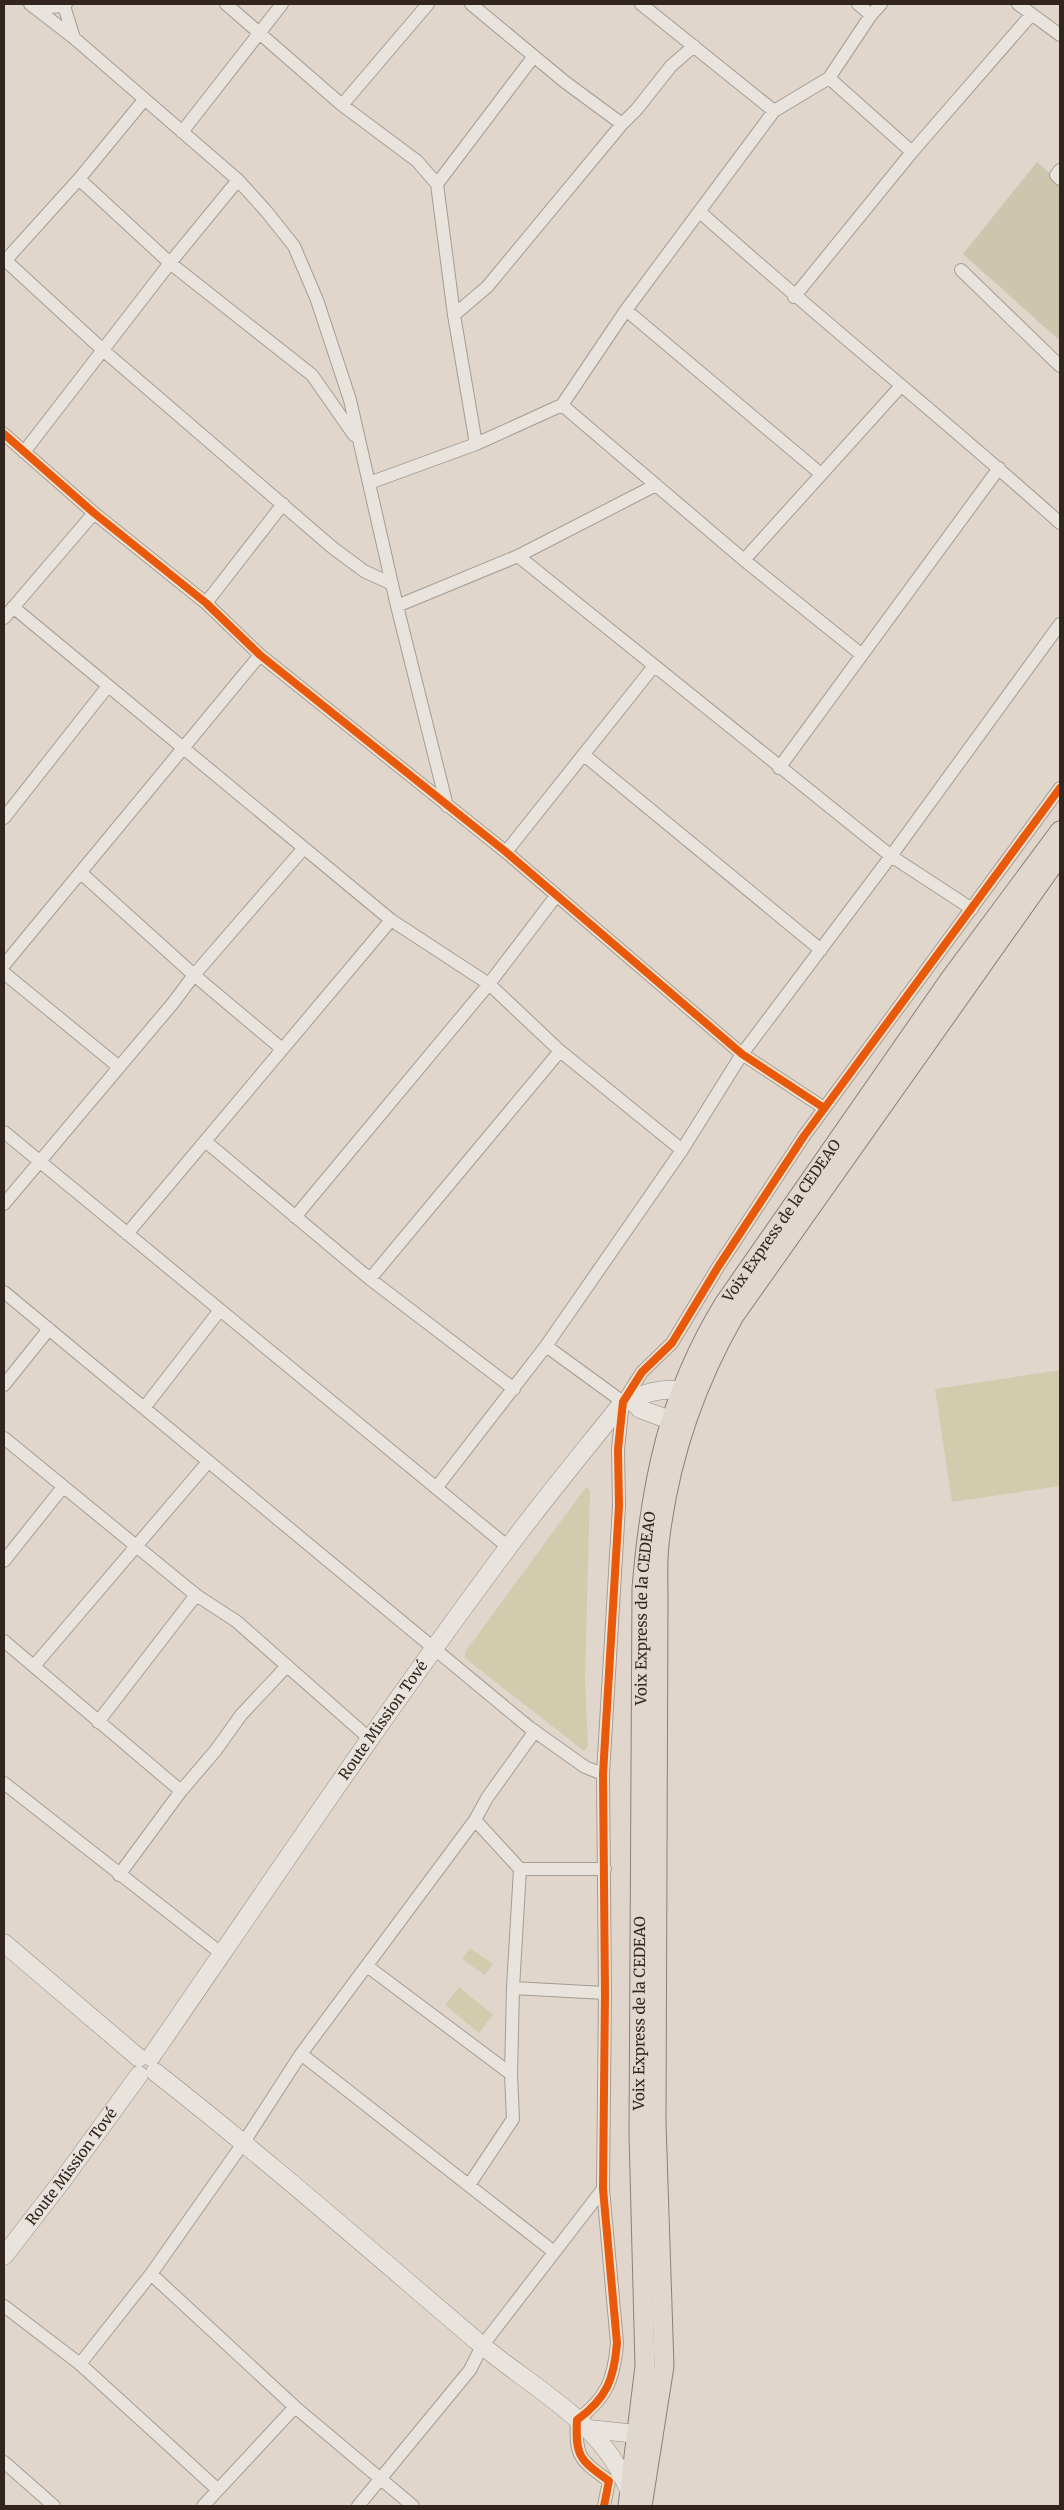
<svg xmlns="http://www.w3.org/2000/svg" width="1064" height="2510" viewBox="0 0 1064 2510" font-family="Merriweather,serif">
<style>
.green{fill:#d1ccae}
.cemetery{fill:#ccc6ae}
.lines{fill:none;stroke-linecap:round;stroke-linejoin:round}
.street-casing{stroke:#a59c94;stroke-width:14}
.secondary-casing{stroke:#948b84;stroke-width:19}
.primary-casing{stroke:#8a817b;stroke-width:21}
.street{stroke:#e8e3dc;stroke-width:12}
.secondary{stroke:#e8e3dc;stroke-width:18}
.primary{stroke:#e0d7ce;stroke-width:19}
.cycleway-casing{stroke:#f1e2d0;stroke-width:11}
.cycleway{stroke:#e8590c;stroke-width:8}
.labels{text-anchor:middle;stroke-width:4.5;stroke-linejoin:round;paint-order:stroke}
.street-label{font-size:15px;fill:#32241e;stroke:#f1e2d0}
</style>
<rect width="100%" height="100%" fill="#e0d6cb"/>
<!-- green -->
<path class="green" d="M 1060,1370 L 1060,1486 L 952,1502 L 935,1389 Z
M 586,1487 L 590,1490 L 585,1680 L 588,1746 L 584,1751 L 465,1658 L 465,1652 Z
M 470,1948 L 493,1964 L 485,1975 L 462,1959 Z
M 459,1987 L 493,2015 L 479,2033 L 445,2005 Z"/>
<!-- cemetery -->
<path class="cemetery" d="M 1037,162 L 1060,182 L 1060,341 L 963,254 Z"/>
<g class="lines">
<!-- street casing -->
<g class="street-casing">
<path id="street" d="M 30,4 L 74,38 L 238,180 L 266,211 L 294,246 L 317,300 L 350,400 L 397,606 L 447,806
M 226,4 L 342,105 L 417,161 L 437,184 L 454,315 L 476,444
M 471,4 L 565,82 L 622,124 L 637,109 L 671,66 L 694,46
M 641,4 L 774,111
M 858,4 L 871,15
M 1018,4 L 1060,35
M 64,6 L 74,38
M 35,8 L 64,6 L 66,4
M 829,78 L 912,152
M 342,105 L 428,4
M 182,132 L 282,4
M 1060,170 L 1056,175 L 1060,179
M 79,179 L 170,263 L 312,375 L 354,435
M 437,184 L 534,56
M 700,212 C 818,318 942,417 1060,523
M 5,260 L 104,351 L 333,548 L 364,571 L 392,584
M 4,262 L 79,179 L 144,100
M 961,270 L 1060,366
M 794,297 L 912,152 L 1031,15
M 626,310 L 821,474
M 454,315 L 487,287 L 622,124
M 562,405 L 744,560 L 862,655
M 4,434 L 94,513 L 206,603 L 260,655 L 506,852 L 742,1054 L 824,1108
M 24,452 L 170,263 L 238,180
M 369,483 L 476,444 L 562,405 L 626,310 L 774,111 L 829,78 L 871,15 L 881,4
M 518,556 L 656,485
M 744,560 L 900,387
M 206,603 L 283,504
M 397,606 L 518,556 L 891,856 L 972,909
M 13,607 L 391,920 L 489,984 L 560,1051 L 682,1150
M 4,618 L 94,513
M 584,755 L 821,950
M 779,768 L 999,468
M 4,818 L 108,686
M 506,852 L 654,666
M 81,873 L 194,975 L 282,1049
M 4,965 L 260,655
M 4,973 L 119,1067
M 4,1132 L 508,1547
M 205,1141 L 370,1279 L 514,1389
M 4,1204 L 173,1003 L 194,975 L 303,849
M 295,1217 L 489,984 L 556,896
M 127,1234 L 391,920
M 370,1279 L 560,1051
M 4,1292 L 530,1728 L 585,1767 L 603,1774
M 546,1346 L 623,1402
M 4,1385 L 49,1329
M 144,1408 L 220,1310
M 4,1438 L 196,1595 L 98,1722
M 436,1488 L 546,1346 L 682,1150 L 742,1054 L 891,856 L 1060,624
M 4,1561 L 63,1487
M 196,1595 L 236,1621 L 370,1739
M 4,1641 L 181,1791 L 119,1875
M 34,1666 L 208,1462
M 4,1783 L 222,1954
M 181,1791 L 216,1750 L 241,1715 L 286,1667
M 475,1820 L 520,1869 L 605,1869
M 367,1966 L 511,2074
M 513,1988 L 605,1993
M 301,2054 L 554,2252
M 469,2185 L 513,2119 L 511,2074 L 513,1988 L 520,1869
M 151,2274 L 295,2407 L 413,2506
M 4,2306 L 80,2364 L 217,2489
M 80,2364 L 151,2274 L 244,2142 L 301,2054 L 475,1820 L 487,1798 L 535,1731
M 4,2462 L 54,2506
M 203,2506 L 295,2407
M 358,2506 L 470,2370 L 482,2346 L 603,2189
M 604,2506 L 609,2481 C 580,2460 575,2457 577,2420 C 607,2398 614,2379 617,2343 L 603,2189 L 605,1993 L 603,1774 L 619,1506 L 618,1449 L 623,1402 L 642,1372 L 672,1343 L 718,1267 L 804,1136 L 1060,788"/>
</g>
<!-- secondary casing -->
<g class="secondary-casing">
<g id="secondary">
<path d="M 633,1401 C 647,1389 676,1387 693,1393"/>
<path d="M 633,1401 L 640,1409 L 670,1420"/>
<path d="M 4,1943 L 139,2058"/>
<path id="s1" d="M 151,2057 C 268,1887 383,1715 507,1549 C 544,1499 584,1451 623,1402 L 633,1401"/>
<path d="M 155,2072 C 265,2158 371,2251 478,2342 C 530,2387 604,2422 629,2491"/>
<path id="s2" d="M 4,2256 L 62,2181 L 139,2075"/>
<path d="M 589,2429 L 637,2434"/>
</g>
</g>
<!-- primary casing -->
<g class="primary-casing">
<g id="primary">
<path id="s3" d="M 628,2506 L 645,2366 L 639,2134 L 642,1588 C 651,1482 668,1396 724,1304 L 950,979 L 1060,831"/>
<path d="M 642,2506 L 664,2366 L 656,2123 L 658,1598 C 658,1580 657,1562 659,1544 C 668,1464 694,1386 734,1316 L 1060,855"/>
</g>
</g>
<!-- street -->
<use href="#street" class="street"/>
<!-- secondary -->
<use href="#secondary" class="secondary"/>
<!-- primary -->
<use href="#primary" class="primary"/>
<!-- cycleway casing -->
<g class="cycleway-casing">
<path id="cycleway" d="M 4,434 L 94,513 L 206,603 L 260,655 L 506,852 L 742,1054 L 824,1108
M 604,2506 L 609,2481 C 580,2460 575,2457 577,2420 C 607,2398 614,2379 617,2343 L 603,2189 L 605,1993 L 603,1774 L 619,1506 L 618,1449 L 623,1402 L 642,1372 L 672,1343 L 718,1267 L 804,1136 L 1060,788"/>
</g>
<!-- cycleway -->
<use href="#cycleway" class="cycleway"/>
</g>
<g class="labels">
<!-- street labels -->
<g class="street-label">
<text dy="5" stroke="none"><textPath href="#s3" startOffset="1319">Voix Express de la CEDEAO</textPath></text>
<text dy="5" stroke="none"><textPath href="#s3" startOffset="899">Voix Express de la CEDEAO</textPath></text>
<text dy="5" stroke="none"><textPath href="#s1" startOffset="409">Route Mission Tové</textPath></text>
<text dy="5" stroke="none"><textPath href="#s3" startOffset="494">Voix Express de la CEDEAO</textPath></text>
<text dy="5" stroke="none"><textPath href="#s2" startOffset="112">Route Mission Tové</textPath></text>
</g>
</g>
<!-- border -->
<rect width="1064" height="2510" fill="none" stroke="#32241e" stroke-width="10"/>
</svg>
